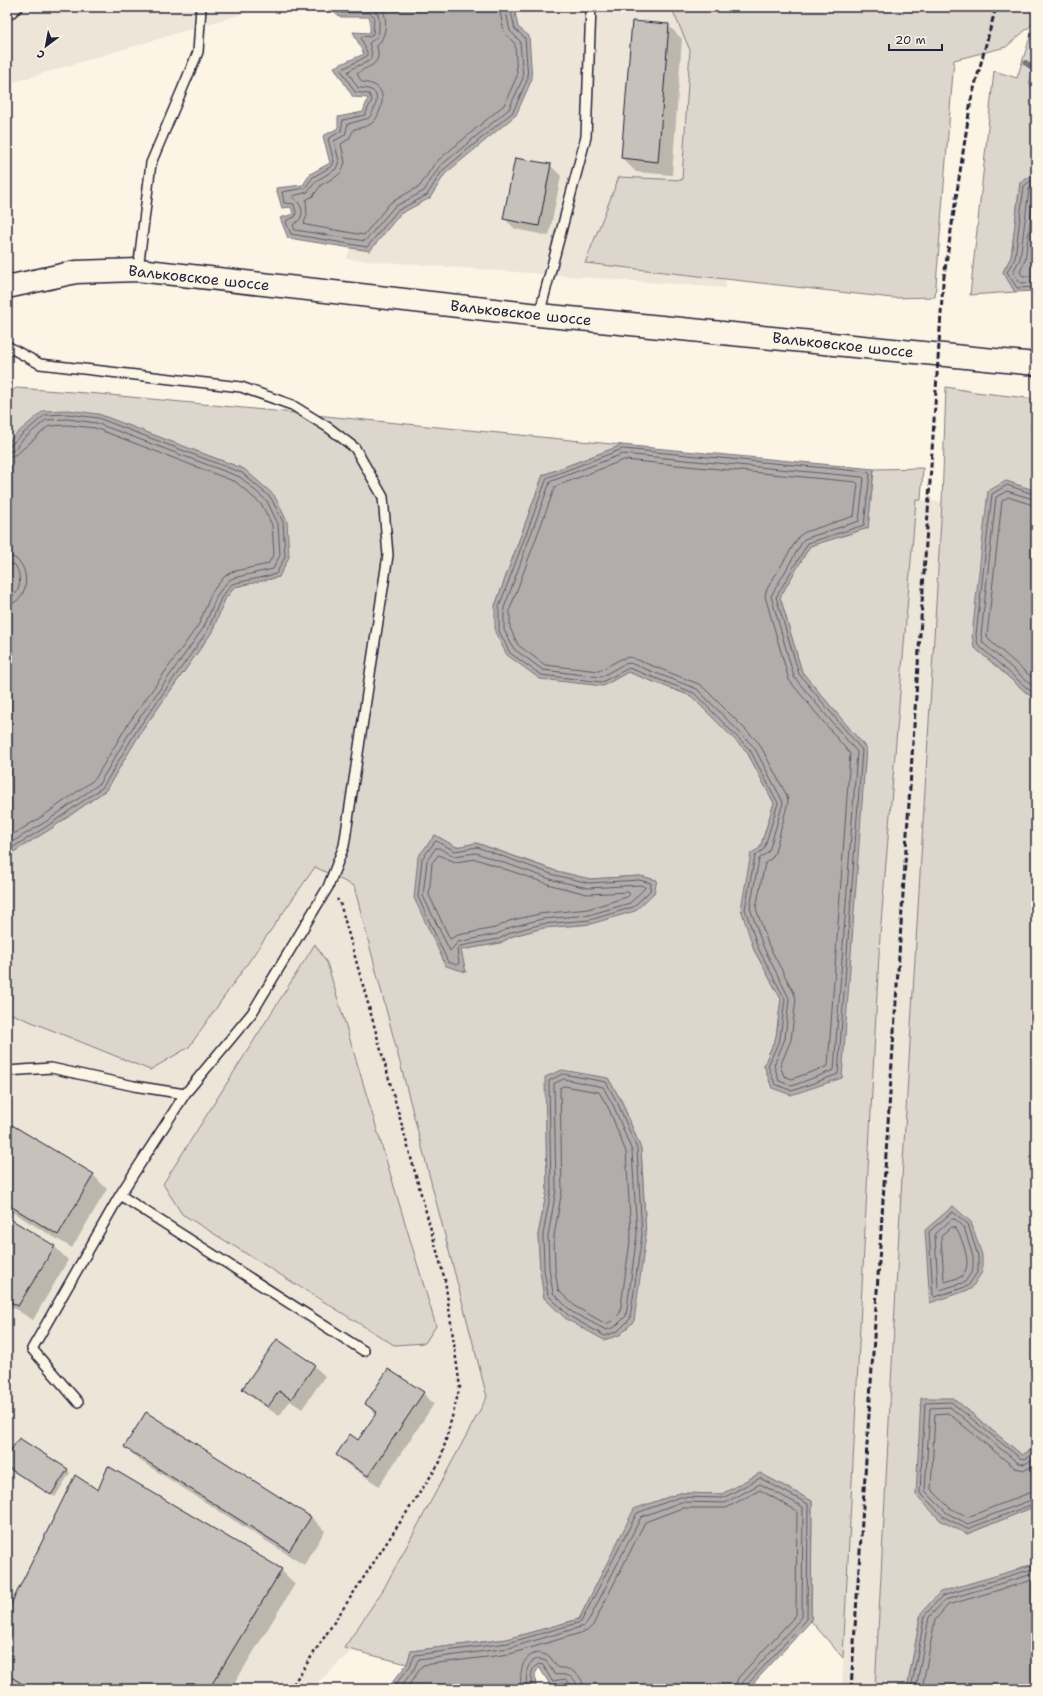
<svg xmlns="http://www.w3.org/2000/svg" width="1043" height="1696" viewBox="0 0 1043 1696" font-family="'Shantell Sans',sans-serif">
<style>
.built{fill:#ece5d8}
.green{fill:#dcd6cc;stroke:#7f7c84;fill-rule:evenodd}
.water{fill:#b2adab;stroke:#78757e}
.shadow{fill:#0003}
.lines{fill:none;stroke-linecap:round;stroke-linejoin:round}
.shore{stroke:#5c5a68;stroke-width:1}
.stream{stroke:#78757e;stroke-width:5.5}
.building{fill:#c6c1bb;stroke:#22223b}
.lane-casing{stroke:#22223b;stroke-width:12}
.secondary-casing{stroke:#22223b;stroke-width:25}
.path{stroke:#22223b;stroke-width:2.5;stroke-dasharray:3 3;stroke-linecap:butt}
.lane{stroke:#fcf5e5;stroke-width:9}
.secondary{stroke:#fcf5e5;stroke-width:22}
.rail{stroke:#22223b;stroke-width:3;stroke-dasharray:6 3;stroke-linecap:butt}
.labels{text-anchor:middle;stroke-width:3.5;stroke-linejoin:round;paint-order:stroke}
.street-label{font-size:15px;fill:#22223b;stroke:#fcf5e5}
</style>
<rect width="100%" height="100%" fill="#fcf5e5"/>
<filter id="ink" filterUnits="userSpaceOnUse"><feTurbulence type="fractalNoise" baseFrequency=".025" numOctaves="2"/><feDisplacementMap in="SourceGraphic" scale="8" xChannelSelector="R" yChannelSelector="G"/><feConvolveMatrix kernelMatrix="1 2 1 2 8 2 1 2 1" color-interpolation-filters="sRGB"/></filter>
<g filter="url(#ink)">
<!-- built -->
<path class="built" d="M 7,7 L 265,7 L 7,84 Z
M 452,7 L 697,7 L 726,288 L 346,259 Z
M 916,500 L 942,502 L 900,1212 L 875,1689 L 842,1689 L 880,935 Z
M 301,844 L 386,914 L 501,1378 L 364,1639 L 311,1689 L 7,1689 L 7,943 Z"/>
<!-- green -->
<path class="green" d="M 671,7 L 1036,7 L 1036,83 L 1033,78 L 1029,82 L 1036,93 L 1036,173 L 1020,183 L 1011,257 L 1003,272 L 1015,292 L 970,295 L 994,71 L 1017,78 L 1035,22 L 1006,47 L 954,60 L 935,297 L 892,298 L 585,263 L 619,177 L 682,180 L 690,50 Z
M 946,387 L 975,392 L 1036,399 L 1036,491 L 1006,481 L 974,647 L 1036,701 L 1036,1447 L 1022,1455 L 953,1398 L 967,1534 L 1036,1506 L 1036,1564 L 1022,1567 L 921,1613 L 907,1689 L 875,1689 L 900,1212 L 942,502 Z
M 16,388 L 100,394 L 622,445 L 543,475 L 495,606 L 603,686 L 628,672 L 691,696 L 747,752 L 774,803 L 760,848 L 754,950 L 781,999 L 776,1037 L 764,1065 L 772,1088 L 866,748 L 802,672 L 780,597 L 810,546 L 868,528 L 874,469 L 923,468 L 921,500 L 916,500 L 880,935 L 843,1658 L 811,1621 L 812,1501 L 760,1473 L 722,1494 L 680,1493 L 635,1509 L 579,1619 L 507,1639 L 411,1651 L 407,1664 L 344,1648 L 383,1590 L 487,1397 L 354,886 L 315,867 L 189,1047 L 150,1070 L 7,1012 L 7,856 L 52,828 L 106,790 L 141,732 L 212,632 L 225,599 L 235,587 L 279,577 L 244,469 L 98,414 L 15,435 L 7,444 L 7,396 ZM 435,835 L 456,847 L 477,843 L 556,871 L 590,879 L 640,876 L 656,880 L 654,893 L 591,924 L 543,928 L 513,936 L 500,943 L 460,950 L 465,972 L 418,857 ZM 608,1078 L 622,1102 L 641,1149 L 646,1235 L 544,1298 L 540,1269 L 538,1235 L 547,1190 L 546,1120 Z
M 315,944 L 327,963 L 436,1326 L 425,1343 L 394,1345 L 182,1214 L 163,1184 Z"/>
<!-- water -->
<path class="water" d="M 326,7 L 514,7 L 518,27 L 529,36 L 532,79 L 516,115 L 445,174 L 430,198 L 400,214 L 370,251 L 288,238 L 280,218 L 293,214 L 291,207 L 282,208 L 276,188 L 303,185 L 310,174 L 330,163 L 323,136 L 338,128 L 338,117 L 363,112 L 368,98 L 353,97 L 334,67 L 364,54 L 353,32 L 370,33 L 370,17 L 341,17 Z
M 1036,173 L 1036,291 L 1015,292 L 1003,272 L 1011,257 L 1020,183 Z
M 68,410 L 98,414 L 244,469 L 274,495 L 287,521 L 289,557 L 279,577 L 235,587 L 225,599 L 212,632 L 141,732 L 106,790 L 52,828 L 7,856 L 7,609 L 10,574 L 7,568 L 7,444 L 15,435 L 43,411 Z
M 622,445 L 874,469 L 868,528 L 810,546 L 780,597 L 802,672 L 866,748 L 842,1078 L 791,1095 L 772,1088 L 764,1065 L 776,1037 L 781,999 L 754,950 L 741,909 L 751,853 L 760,848 L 774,803 L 747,752 L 691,696 L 628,672 L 603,686 L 540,679 L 507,655 L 495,632 L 495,606 L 543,475 Z
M 1006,481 L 1036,491 L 1036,701 L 974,647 L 972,635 L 988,491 Z
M 435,835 L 456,847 L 476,843 L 556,871 L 590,879 L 640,876 L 657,880 L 654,893 L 635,911 L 591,924 L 543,928 L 513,936 L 500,943 L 461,950 L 466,972 L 446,966 L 414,898 L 418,857 Z
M 562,1070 L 608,1078 L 622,1102 L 641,1149 L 646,1235 L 634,1321 L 620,1335 L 604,1340 L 566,1319 L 544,1298 L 540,1269 L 538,1235 L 547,1190 L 545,1077 Z
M 953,1206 L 971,1222 L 982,1255 L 982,1272 L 971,1289 L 930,1303 L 925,1230 Z
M 921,1398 L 953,1398 L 1022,1455 L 1036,1447 L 1036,1506 L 967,1534 L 941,1521 L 916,1495 Z
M 760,1473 L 812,1501 L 811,1621 L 748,1689 L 569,1689 L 563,1682 L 551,1686 L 539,1667 L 535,1674 L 536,1689 L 387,1689 L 407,1664 L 411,1651 L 507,1639 L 579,1619 L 634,1509 L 680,1493 L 722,1494 Z
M 1036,1564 L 1036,1689 L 907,1689 L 921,1613 L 940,1592 Z"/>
<!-- shadow -->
<path class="shadow" d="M 668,25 L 682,39 L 672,175 L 636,172 L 622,158 Z
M 550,165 L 561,176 L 549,236 L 515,229 L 504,218 Z
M 7,1123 L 93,1175 L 107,1189 L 72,1248 L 7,1209 Z
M 7,1218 L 54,1246 L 68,1260 L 33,1320 L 7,1304 Z
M 314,1366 L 325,1376 L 302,1409 L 290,1401 L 279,1416 L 254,1399 L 244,1389 Z
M 423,1393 L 434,1404 L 379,1486 L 348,1465 L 337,1455 L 358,1442 L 376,1415 L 366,1404 Z
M 125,1446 L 311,1517 L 325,1531 L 304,1565 L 139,1460 Z
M 7,1458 L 67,1469 L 70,1473 L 55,1497 L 7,1468 Z
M 109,1467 L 281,1570 L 295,1584 L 231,1689 L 24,1689 L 7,1678 L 7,1615 L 99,1492 Z"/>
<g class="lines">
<!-- shore -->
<path class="shore" d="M 333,7 L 342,13 L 370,13 L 374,16 L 373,34 L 370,37 L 363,36 L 361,38 L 367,52 L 367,56 L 341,70 L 355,92 L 369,94 L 372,100 L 365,115 L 343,120 L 341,131 L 328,139 L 334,162 L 332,166 L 313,177 L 305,188 L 282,192 L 284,203 L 294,204 L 296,213 L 295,217 L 287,220 L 286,222 L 291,234 L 367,247 L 397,211 L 427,195 L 442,171 L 513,112 L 528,78 L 525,38 L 515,29 L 510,7
M 342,7 C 355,12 380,0 379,22 C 379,36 379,36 369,43 C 378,68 360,60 348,72 L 358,88 C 362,88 367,88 371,90 C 382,95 374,111 369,118 L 348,124 L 345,135 L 334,141 L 339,161 L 336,169 L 316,181 L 308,192 L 293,196 L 293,198 C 300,202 305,212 300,219 C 298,222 295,223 293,225 L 295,230 L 365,241 L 394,207 L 424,191 L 439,167 L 509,109 L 523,78 L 520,41 L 510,31 L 505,7
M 381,7 C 389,18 386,37 377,46 C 382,68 368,64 357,74 L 362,82 C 380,84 386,92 380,110 C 378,115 376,120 372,123 C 367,127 360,128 354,129 L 349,139 L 341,144 L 345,162 L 342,171 L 337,176 L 321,185 L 313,196 L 306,200 L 307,215 L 304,223 L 306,225 L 364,235 L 390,203 L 420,186 L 435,163 L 504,105 L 517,76 L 515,44 L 504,32 L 499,7
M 1036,177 L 1024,186 L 1015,258 L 1007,272 L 1017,288 L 1036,287
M 1036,184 L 1029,189 L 1020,259 L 1013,272 L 1020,283 L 1036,282
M 1036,191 L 1034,193 L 1025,260 L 1020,272 L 1023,276 L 1036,276
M 7,446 L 11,445 L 18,438 L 45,415 L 68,414 L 98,418 L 242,473 L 271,498 L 283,522 L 285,557 L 276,574 L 232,584 L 221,598 L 208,630 L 137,730 L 103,787 L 49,825 L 7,851
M 623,449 L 868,472 L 870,474 L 864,525 L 808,543 L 776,597 L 799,674 L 862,750 L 838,1074 L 792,1091 L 775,1084 L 768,1066 L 780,1038 L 785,999 L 758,948 L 745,909 L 755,856 L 764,849 L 778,803 L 750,750 L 694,693 L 629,668 L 602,682 L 541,675 L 510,653 L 499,631 L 499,607 L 547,478 Z
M 7,452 L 14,450 L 21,441 L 46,420 L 68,419 L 96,423 L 240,477 L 267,501 L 278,524 L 280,555 L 273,569 L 233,578 L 228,581 L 217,595 L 204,627 L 133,727 L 99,784 L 47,821 L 7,845
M 623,454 L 862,477 L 864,478 L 859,521 L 804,539 L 771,596 L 794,677 L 857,752 L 834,1070 L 792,1086 L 779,1081 L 774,1065 L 785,1039 L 789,998 L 763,946 L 750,908 L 759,859 L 769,851 L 783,803 L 781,798 L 754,747 L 697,689 L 630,663 L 624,664 L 601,677 L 543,670 L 514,649 L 504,630 L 504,608 L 550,482 Z
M 7,458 L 17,454 L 49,426 L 68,425 L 95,428 L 236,482 L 262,505 L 272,525 L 274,554 L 268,564 L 231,572 L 224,577 L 212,592 L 199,624 L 128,724 L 95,779 L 43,816 L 7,838
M 624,460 L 856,482 L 858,484 L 854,516 L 805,532 L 799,536 L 767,589 L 765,596 L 789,680 L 850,754 L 828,1066 L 792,1079 L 784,1076 L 780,1066 L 791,1040 L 796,999 L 794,993 L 768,944 L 756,908 L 765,863 L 772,858 L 775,852 L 788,802 L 787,796 L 759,743 L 701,685 L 630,657 L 621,659 L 599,671 L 545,665 L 518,645 L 510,628 L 510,609 L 555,487 Z
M 1036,495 L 1007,485 L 992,494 L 976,635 L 978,645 L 1036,696
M 1036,500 L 1007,491 L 996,497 L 981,635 L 983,643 L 1036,689
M 1036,506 L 1008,497 L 1002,501 L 987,635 L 989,640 L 1036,681
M 7,556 C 32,557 32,604 7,604
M 7,562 L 15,565 C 22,575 22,597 7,598
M 436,841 L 455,851 L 477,847 L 554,875 L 589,883 L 639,880 L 651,883 L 650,891 L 633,907 L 590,920 L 542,924 L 512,932 L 499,939 L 460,946 L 457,950 L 459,963 L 457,965 L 448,962 L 418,897 L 422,859 Z
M 436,848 L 439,848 L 454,856 L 476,853 L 553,880 L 588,888 L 639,885 L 644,886 L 645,888 L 630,903 L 589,915 L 542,919 L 511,927 L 497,934 L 458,942 L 450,951 L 423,896 L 427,861 Z
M 439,855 L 455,862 L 476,859 L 551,885 L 587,894 L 628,892 L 630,894 L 627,897 L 588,909 L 539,914 L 509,921 L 495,928 L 458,935 L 450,939 L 429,895 L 432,863 Z
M 563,1074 L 606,1082 L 618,1104 L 637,1149 L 642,1235 L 630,1319 L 618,1331 L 605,1336 L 569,1316 L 548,1295 L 544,1269 L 543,1235 L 551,1190 L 549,1081 Z
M 564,1079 L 603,1087 L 614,1107 L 632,1151 L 637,1234 L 626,1316 L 615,1327 L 606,1330 L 572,1312 L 553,1293 L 549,1268 L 548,1236 L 556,1190 L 554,1084 Z
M 564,1086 L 599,1092 L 609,1109 L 626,1152 L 631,1234 L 620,1313 L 612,1321 L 606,1324 L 576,1307 L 558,1290 L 555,1268 L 554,1236 L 562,1190 L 560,1088 Z
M 953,1212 L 968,1224 L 978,1256 L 978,1271 L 968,1286 L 935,1297 L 933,1295 L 929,1232 Z
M 952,1219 L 955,1219 L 964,1227 L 973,1257 L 973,1270 L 965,1282 L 940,1290 L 938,1288 L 935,1235 Z
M 952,1227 L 954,1227 C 961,1233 970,1260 966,1269 C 965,1272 963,1274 961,1277 L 945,1282 L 944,1280 L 941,1237 Z
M 1036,1452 L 1024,1459 L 1020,1458 L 951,1402 L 925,1403 L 920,1493 L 944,1517 L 967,1529 L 1036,1503
M 1036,1457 L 1025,1464 L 1018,1463 L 950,1407 L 930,1408 L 925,1491 L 947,1513 L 968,1524 L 1036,1498
M 1036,1464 L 1025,1470 L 1015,1468 L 948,1413 L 935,1414 L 931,1489 L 950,1508 L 968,1517 L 1029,1493 L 1036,1492
M 392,1689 L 410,1666 L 415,1655 L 508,1643 L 581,1622 L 637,1513 L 680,1497 L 723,1498 L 760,1478 L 808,1504 L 807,1619 L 747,1685 L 745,1689
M 399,1689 L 414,1669 L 418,1660 L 509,1648 L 584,1626 L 588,1622 L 641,1517 L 681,1502 L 725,1503 L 760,1484 L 803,1507 L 802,1617 L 743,1682 L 740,1689
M 406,1689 L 423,1665 L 510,1654 L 587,1631 L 593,1625 L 645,1522 L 682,1508 L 726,1508 L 760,1490 L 797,1511 L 796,1615 L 738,1678 L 734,1689
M 521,1689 C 520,1674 520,1655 539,1653 L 549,1656 L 558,1668 C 571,1667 583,1675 584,1689
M 527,1689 C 526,1678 524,1661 539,1659 L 546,1661 L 555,1675 C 566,1674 576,1675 578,1689
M 532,1689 C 531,1680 529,1668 539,1664 L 543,1665 L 552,1681 L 565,1679 L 572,1685 L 572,1689
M 911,1689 L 925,1615 L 942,1596 L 1036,1568
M 916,1689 L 929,1617 L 945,1600 L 1036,1573
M 922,1689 L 935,1620 L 948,1605 L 1036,1579"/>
<!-- stream -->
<path class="stream" d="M 1026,63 L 1036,70
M 1036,420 L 1033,428 L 1036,442"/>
</g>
<!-- building -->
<path class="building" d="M 632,21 L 669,24 L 658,162 L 621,158 Z
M 515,158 L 551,164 L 539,226 L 503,219 Z
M 7,1122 L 94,1174 L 58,1235 L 7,1204 Z
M 7,1217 L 55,1246 L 18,1306 L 7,1300 Z
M 277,1339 L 315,1365 L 291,1399 L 279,1391 L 268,1407 L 242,1389 Z
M 388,1369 L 424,1392 L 368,1476 L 336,1455 L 350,1434 L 358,1440 L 377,1412 L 365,1404 Z
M 146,1412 L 311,1517 L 289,1551 L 124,1447 Z
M 19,1438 L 68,1469 L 51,1495 L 7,1467 L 7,1456 Z
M 108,1466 L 282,1569 L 209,1689 L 30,1689 L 7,1674 L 7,1612 L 75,1475 L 98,1490 Z"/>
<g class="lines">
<!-- lane casing -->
<g class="lane-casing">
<path id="lane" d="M 7,16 L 18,7
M 138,270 L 151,163 L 198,52 L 201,7
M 539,315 L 586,137 L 591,7
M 7,346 L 40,364 L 241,387 L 292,405 L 329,428 L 355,448 L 383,497 L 388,555 L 344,846 L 328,887 L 252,1013 L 185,1094 L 120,1195 L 32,1349 L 78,1402
M 7,1071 L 51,1068 L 134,1086 L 185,1094
M 120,1195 L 364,1351"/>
</g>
<!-- secondary casing -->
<g class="secondary-casing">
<path id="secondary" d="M 7,287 L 76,272 L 138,270 L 539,315 L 1036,364"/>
</g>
<!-- path -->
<path class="path" d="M 290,1689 L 440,1462 L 460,1387 L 445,1280 L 340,903 L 337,899"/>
<!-- lane -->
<use href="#lane" class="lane"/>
<!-- secondary -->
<use href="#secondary" class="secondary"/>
<!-- rail -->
<path class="rail" d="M 851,1689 L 943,283 L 971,100 L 996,7"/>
</g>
</g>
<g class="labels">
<!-- street labels -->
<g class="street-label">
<text transform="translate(199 278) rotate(6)" y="5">Вальковское шоссе</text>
<text transform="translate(521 313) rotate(6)" y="5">Вальковское шоссе</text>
<text transform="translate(843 345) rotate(6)" y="5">Вальковское шоссе</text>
</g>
</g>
<!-- margin -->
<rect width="1043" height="1696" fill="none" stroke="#fcf5e5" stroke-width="24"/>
<rect x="12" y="12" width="1019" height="1672" fill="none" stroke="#22223b" stroke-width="1.5" filter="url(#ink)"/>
<!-- north arrow -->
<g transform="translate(46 46) rotate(212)" stroke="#fcf5e5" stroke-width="3" paint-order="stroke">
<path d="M0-3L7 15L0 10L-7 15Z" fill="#22223b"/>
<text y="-6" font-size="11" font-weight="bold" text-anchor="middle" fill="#22223b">С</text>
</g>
<!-- scale -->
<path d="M889 44v6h53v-6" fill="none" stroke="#22223b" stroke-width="2"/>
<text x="895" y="44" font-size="12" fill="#22223b" stroke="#fcf5e5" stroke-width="3" paint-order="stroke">20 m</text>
</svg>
